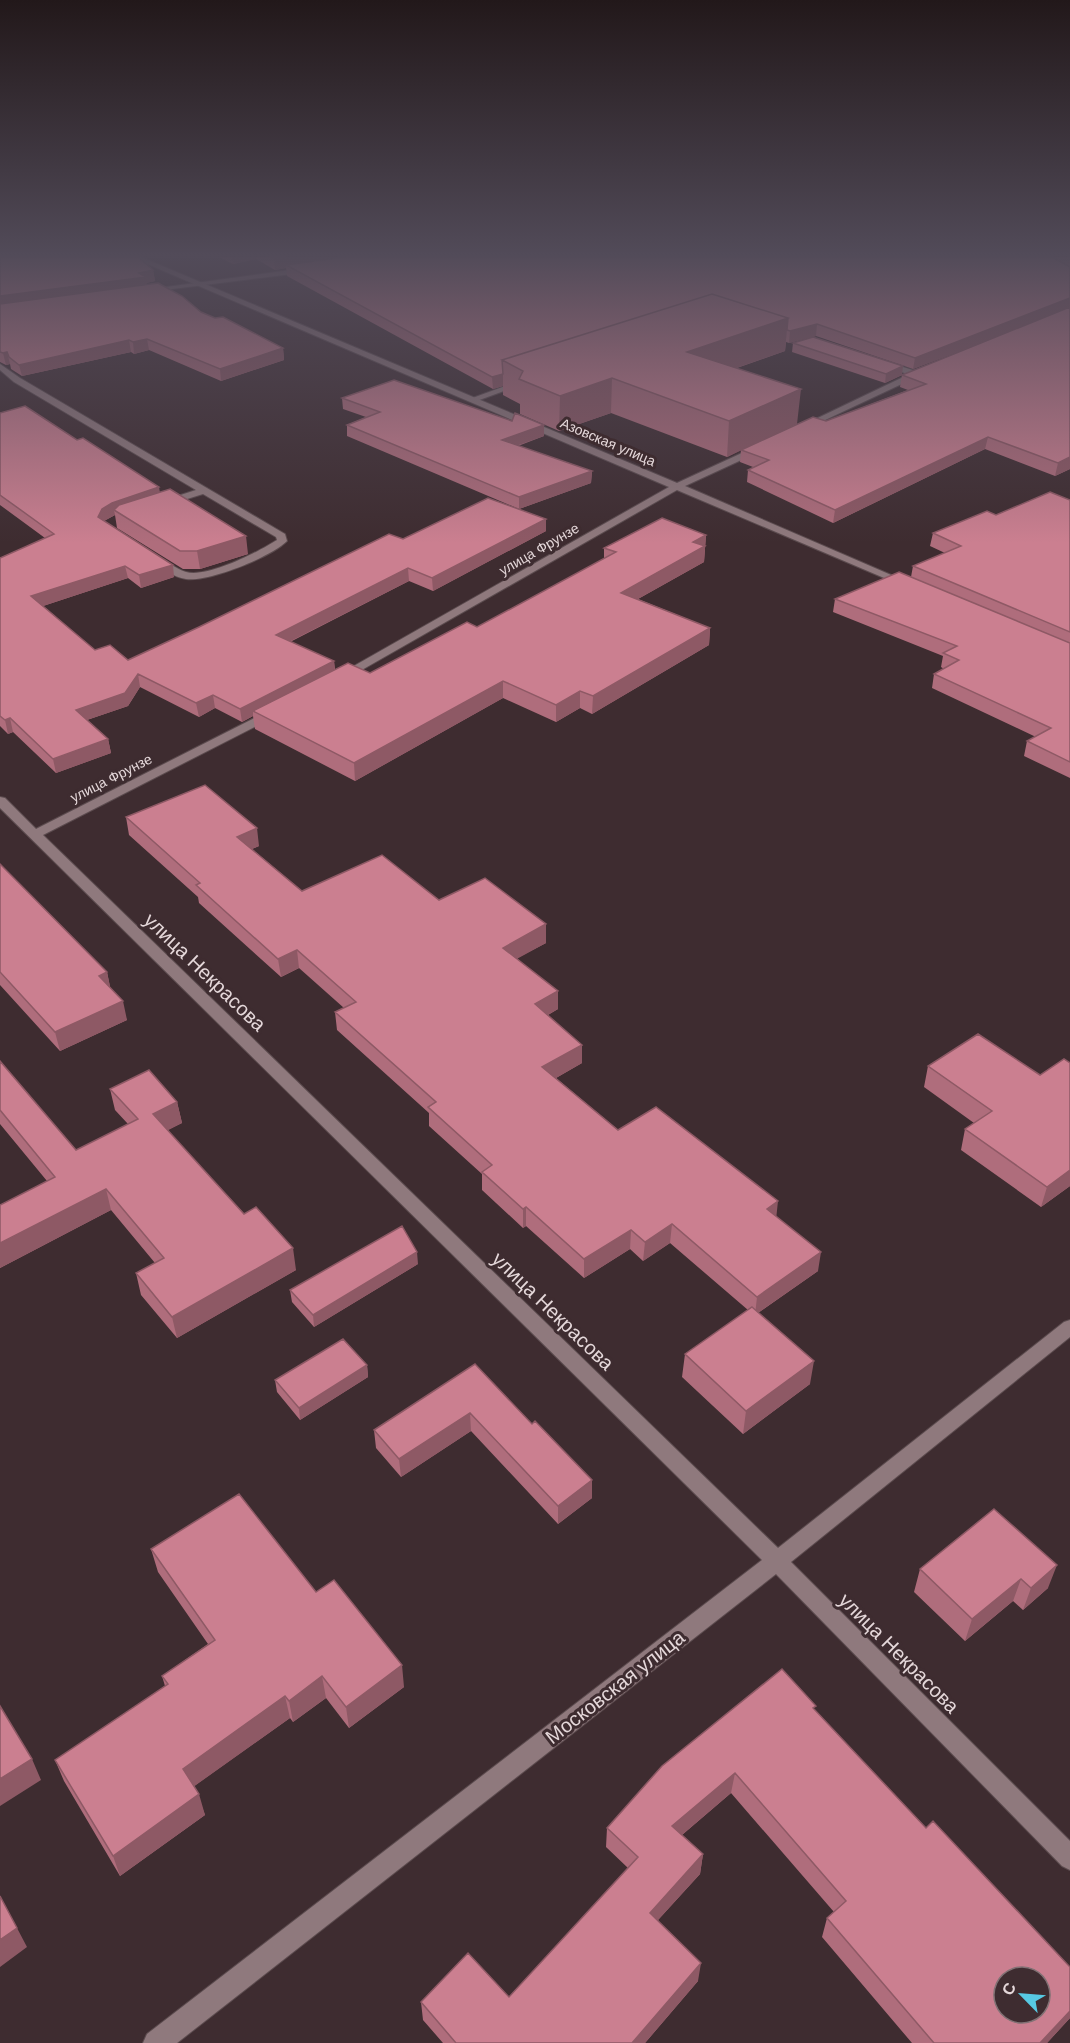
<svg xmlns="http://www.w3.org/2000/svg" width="1070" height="2043" viewBox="0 0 1070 2043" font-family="Arial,sans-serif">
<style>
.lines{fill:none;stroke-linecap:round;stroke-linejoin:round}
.service-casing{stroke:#5b4b4e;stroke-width:2}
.minor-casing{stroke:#5b4b4e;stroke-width:2}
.tertiary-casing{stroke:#5b4b4e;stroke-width:2}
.service{fill:#8f797d;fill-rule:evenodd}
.minor{fill:#8f797d;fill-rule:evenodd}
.tertiary{fill:#8f797d;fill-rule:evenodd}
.wall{fill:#af6d7c;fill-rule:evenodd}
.shaded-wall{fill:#8e5965}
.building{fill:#cb7f90;stroke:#8e5965;stroke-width:1.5;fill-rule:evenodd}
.labels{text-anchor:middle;stroke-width:6;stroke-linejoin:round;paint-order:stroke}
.far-street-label{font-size:14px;fill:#e5d8da;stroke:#3e2c30}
.near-street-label{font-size:20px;fill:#e5d8da;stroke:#3e2c30}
</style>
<rect width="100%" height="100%" fill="#3e2c30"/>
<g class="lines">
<!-- service casing -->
<g class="service-casing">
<path id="service" d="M 884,361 L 919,372 L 920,374 L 916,377 L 881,365 L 880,363 Z
M 0,364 L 20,378 L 285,534 L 287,541 C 271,557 209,582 186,579 C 173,577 163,569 152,562 L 152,558 C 164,556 174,569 186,572 C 208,578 258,552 277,540 L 276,537 L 203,494 L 168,505 L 162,505 L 162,501 L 196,490 L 14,382 L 0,370 Z
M 519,381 L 526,383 L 474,402 L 467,400 Z"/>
</g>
<!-- minor casing -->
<g class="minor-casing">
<path id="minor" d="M 131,257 L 141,257 L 677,483 L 757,446 L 763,446 L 763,450 L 685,486 L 912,584 L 903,586 L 677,490 L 346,679 L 338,679 L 338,675 L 669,487 Z
M 920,369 L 923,370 L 923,374 L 806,429 L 799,427 Z
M 272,709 L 278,713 L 276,716 L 43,835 L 778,1548 L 1064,1322 L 1070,1320 L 1070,1337 L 791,1562 L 1070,1841 L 1070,1870 L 1062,1866 L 776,1574 L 177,2043 L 143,2043 L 147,2034 L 762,1560 L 0,808 L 0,797 L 5,798 L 36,829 Z"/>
</g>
<!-- tertiary casing -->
<g class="tertiary-casing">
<path id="tertiary" d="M 305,268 L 308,272 L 148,292 L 144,290 Z"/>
</g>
<!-- service -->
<use href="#service" class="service"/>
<!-- minor -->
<use href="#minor" class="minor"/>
<!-- tertiary -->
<use href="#tertiary" class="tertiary"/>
</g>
<!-- wall -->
<path class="wall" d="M 0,257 L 153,270 L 155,281 L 146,283 L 147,284 L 201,312 L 283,348 L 284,360 L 221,381 L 149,350 L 134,354 L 131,352 L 22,376 L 11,369 L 10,364 L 6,365 L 0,362 Z
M 219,257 L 1070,257 L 1070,469 L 1055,476 L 985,449 L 833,523 L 747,482 L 748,470 L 753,467 L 740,462 L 741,450 L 727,457 L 611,413 L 559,431 L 520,414 L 520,404 L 503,395 L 503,386 L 493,389 L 287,276 L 286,268 L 275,270 L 256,259 L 233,264 ZM 816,336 L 913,369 L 984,342 L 902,375 L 900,387 L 908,390 L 826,421 L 797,424 L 737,368 L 785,351 L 786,342 L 789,343 Z
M 793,343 L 902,375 L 885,383 L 792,352 Z
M 342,398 L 544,425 L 544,436 L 518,446 L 592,471 L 591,483 L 519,509 L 347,436 L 347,425 L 366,417 L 343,409 Z
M 0,413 L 160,492 L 248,554 L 200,569 L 183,569 L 117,528 L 115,515 L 104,521 L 174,577 L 141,588 L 128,578 L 43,606 L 95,650 L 128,660 L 403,539 L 546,519 L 546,531 L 433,591 L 409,581 L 290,642 L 334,661 L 335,670 L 370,673 L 477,627 L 604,559 L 604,548 L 706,535 L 704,562 L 638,599 L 710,628 L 709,645 L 592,714 L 580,708 L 556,722 L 503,698 L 355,781 L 255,729 L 253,716 L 242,722 L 215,708 L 199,717 L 140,687 L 128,706 L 87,720 L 108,739 L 111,753 L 56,773 L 13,732 L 8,734 L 0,726 L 0,558 L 45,538 L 0,505 Z
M 1070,500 L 1070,778 L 1024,756 L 1027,741 L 1036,737 L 932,688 L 934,674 L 944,669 L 941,667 L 943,656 L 833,612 L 835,599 L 911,577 L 913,566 L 945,553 L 930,546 L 933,533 L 996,515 Z
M 126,817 L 259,846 L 252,849 L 302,891 L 439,900 L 546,924 L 546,943 L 517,958 L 558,1009 L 548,1015 L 582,1063 L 556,1078 L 618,1130 L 776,1216 L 818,1271 L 758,1313 L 810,1384 L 743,1434 L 682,1377 L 685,1354 L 748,1310 L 670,1243 L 643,1261 L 630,1249 L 584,1278 L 526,1226 L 523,1228 L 482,1190 L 482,1174 L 429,1126 L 429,1113 L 337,1030 L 335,1012 L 344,1008 L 299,968 L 281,977 L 199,903 L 198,897 L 129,835 Z
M 0,864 L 107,972 L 110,987 L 127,1020 L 60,1051 L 0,985 Z
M 0,1061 L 76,1150 L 128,1124 L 115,1110 L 110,1089 L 177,1102 L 182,1123 L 167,1130 L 296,1270 L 177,1338 L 141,1295 L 136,1273 L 155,1263 L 111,1210 L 0,1268 L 0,1205 L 47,1181 L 0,1124 Z
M 928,1066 L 1040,1075 L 1070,1186 L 1041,1207 L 961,1150 L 965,1129 L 974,1123 L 924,1087 Z
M 418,1264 L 314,1327 L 292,1302 L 290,1290 Z
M 475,1364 L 592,1498 L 558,1524 L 471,1431 L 401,1477 L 376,1448 L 374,1430 Z
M 367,1365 L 368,1377 L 300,1420 L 277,1392 L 275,1380 Z
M 994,1509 L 1048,1588 L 1023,1610 L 1013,1601 L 965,1641 L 914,1592 L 920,1569 Z
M 151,1549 L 316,1592 L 404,1687 L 349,1728 L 326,1698 L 293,1722 L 290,1718 L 194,1786 L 205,1815 L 120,1876 L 64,1781 L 55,1760 L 165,1686 L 162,1676 L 208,1644 L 158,1572 Z
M 815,1710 L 926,1828 L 1070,2018 L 1047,2043 L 912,2043 L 822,1937 L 827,1918 L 834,1912 L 731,1793 L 682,1835 L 703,1854 L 700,1874 L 658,1920 L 698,1981 L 645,2043 L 443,2043 L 423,2020 L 421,2002 L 509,1997 L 628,1868 L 606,1847 L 607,1828 Z"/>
<!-- shaded-wall -->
<path class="shaded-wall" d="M 232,257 L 256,257 L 256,259 L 233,264 Z
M 286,257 L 365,257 L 286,265 L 286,268 L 275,270 L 274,259 Z
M 153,270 L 155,281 L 146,283 L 147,287 L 0,308 L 0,296 Z
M 1070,298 L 1070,309 L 913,369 L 915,358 Z
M 788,318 L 785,351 L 685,386 L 687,352 Z
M 817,324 L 816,336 L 789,343 L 790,331 Z
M 147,339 L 149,350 L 134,354 L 133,342 Z
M 129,340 L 131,352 L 22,376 L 19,365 Z
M 283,348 L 284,360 L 221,381 L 220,369 Z
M 7,352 L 10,364 L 6,365 L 3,353 Z
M 903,366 L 902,375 L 885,383 L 886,374 Z
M 503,374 L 503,386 L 493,389 L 492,377 Z
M 612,378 L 611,413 L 559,431 L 560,396 Z
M 801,389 L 797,424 L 727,457 L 729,421 Z
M 544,425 L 544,436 L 502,451 L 502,440 Z
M 988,437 L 985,449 L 833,523 L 835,510 Z
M 1070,457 L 1070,469 L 1055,476 L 1058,463 Z
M 592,471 L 591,483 L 519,509 L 519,497 Z
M 159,487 L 161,499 L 114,510 L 115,515 L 104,521 L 100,530 L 98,517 L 102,509 L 112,503 Z
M 546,519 L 546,531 L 433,591 L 432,578 Z
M 706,535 L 704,562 L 620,609 L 621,593 L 693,542 Z
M 246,536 L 248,554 L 200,569 L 197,551 Z
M 173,565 L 174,577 L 141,588 L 139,575 Z
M 125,566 L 128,578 L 34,609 L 31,596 Z
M 408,568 L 409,581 L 277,648 L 276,635 Z
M 710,628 L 709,645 L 592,714 L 593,696 Z
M 334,661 L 335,674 L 253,711 L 253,716 L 242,722 L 240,709 Z
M 138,674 L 140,687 L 128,706 L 78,723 L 76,710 Z
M 503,681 L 503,698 L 355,781 L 354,763 Z
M 580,691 L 580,708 L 556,722 L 556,705 Z
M 213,695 L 215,708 L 199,717 L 196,703 Z
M 10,718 L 13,732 L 8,734 L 5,720 Z
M 108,739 L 111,753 L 56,773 L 53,759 Z
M 257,828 L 259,846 L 240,854 L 237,837 Z
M 546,924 L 546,943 L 504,966 L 503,948 Z
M 297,950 L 299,968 L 281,977 L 278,959 Z
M 107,972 L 111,991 L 99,976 Z
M 558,991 L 558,1009 L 535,1022 L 535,1004 Z
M 123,1001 L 127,1020 L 60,1051 L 55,1032 Z
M 582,1045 L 582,1063 L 542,1086 L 542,1067 Z
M 177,1102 L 182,1123 L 157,1136 L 153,1114 Z
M 1070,1170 L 1070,1186 L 1041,1207 L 1047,1187 Z
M 106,1189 L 111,1210 L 0,1268 L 0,1243 Z
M 778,1201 L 776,1220 L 767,1209 Z
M 526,1207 L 526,1226 L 523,1228 L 523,1209 Z
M 672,1224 L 670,1243 L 643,1261 L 645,1242 Z
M 631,1230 L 630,1249 L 584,1278 L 584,1259 Z
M 293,1248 L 296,1270 L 177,1338 L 172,1317 Z
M 417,1252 L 418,1264 L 314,1327 L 313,1315 Z
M 821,1252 L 818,1271 L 755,1315 L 757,1297 Z
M 814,1361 L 810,1384 L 743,1434 L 746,1411 Z
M 367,1365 L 368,1377 L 300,1420 L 299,1408 Z
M 470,1413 L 471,1431 L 401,1477 L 399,1459 Z
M 592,1480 L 592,1498 L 558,1524 L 558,1506 Z
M 1057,1565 L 1048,1588 L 1023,1610 L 1031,1588 Z
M 1021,1579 L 1013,1601 L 965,1641 L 972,1619 Z
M 402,1665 L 404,1687 L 349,1728 L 346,1707 Z
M 322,1676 L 326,1698 L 293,1722 L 289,1701 Z
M 285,1696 L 290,1718 L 189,1790 L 183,1769 Z
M 32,1759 L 41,1780 L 0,1806 L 0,1779 Z
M 735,1773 L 731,1793 L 670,1845 L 672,1826 Z
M 199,1794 L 205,1815 L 120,1876 L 113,1856 Z
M 703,1854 L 700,1874 L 648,1931 L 650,1913 Z
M 17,1928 L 27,1947 L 0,1967 L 0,1940 Z
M 701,1963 L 698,1981 L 645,2043 L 632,2043 Z
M 1070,2011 L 1070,2018 L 1047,2043 L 1040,2043 Z"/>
<!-- building -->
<path class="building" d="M 0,257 L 138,257 L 153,270 L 139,273 L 146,277 L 0,296 Z
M 271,257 L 286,257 L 274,259 Z
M 343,257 L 1052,257 L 1070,267 L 1070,298 L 915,358 L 817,324 L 790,331 L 787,330 L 788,318 L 712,294 L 502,360 L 503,374 L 492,377 L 286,265 Z
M 158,283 L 182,296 L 201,312 L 215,318 L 223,317 L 283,348 L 220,369 L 147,339 L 133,342 L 129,340 L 19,365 L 9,357 L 7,352 L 3,353 L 0,352 L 0,304 Z
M 712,294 L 788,318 L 687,352 L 801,389 L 729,421 L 612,378 L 560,396 L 519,379 L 523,371 L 502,360 Z
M 1070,307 L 1070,457 L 1058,463 L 988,437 L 835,510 L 748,470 L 769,460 L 741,450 L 813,417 L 826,421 L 926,384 L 902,375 Z
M 813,337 L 903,366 L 886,374 L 793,343 Z
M 394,380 L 512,421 L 515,413 L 544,425 L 502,440 L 592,471 L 519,497 L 347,425 L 380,412 L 342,398 Z
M 25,406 L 77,440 L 83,438 L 159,487 L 112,503 L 102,509 L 98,517 L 173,565 L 139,575 L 125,566 L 31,596 L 95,650 L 110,645 L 128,660 L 199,627 L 389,534 L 403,539 L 488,498 L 546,519 L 432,578 L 408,568 L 276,635 L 334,661 L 240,709 L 213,695 L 196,703 L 138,674 L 125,693 L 76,710 L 108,739 L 53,759 L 10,718 L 5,720 L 0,716 L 0,558 L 54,534 L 0,495 L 0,413 Z
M 170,489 L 246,536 L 197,551 L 180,551 L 114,510 L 119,505 Z
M 1050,492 L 1070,500 L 1070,632 L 913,566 L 961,546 L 933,533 L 987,511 L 996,515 Z
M 662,518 L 706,535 L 693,542 L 705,546 L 621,593 L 710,628 L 593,696 L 580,691 L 556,705 L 503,681 L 354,763 L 253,711 L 348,663 L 370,673 L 467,622 L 477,627 L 616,552 L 604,548 Z
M 899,572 L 1070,643 L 1070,762 L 1027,741 L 1051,728 L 934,674 L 959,660 L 943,653 L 957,646 L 835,599 Z
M 205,785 L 257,828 L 237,837 L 302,891 L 382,855 L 439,900 L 485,878 L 546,924 L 503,948 L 558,991 L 535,1004 L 582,1045 L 542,1067 L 618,1130 L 656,1107 L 778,1201 L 767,1209 L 821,1252 L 757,1297 L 672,1224 L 645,1242 L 631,1230 L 584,1259 L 526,1207 L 523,1209 L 482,1172 L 492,1165 L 428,1107 L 436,1102 L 335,1012 L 356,1002 L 297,950 L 278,959 L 196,885 L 200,883 L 126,817 Z
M 0,864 L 107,972 L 99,976 L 123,1001 L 55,1032 L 0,972 Z
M 978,1034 L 1040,1075 L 1064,1059 L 1070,1063 L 1070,1170 L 1047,1187 L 965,1129 L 992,1111 L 928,1066 Z
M 0,1061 L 76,1150 L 138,1119 L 110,1089 L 149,1070 L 177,1102 L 153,1114 L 244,1214 L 256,1207 L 293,1248 L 172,1317 L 136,1273 L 164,1258 L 106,1189 L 0,1243 L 0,1205 L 55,1177 L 0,1110 Z
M 402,1226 L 417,1252 L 313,1315 L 290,1290 Z
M 752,1307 L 814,1361 L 746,1411 L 685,1354 Z
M 343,1339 L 367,1365 L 299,1408 L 275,1380 Z
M 475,1364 L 532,1424 L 535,1421 L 592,1480 L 558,1506 L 470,1413 L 399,1459 L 374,1430 Z
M 239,1494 L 316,1592 L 334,1580 L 402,1665 L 346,1707 L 322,1676 L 289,1701 L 285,1696 L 183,1769 L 199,1794 L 113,1856 L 55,1760 L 168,1684 L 162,1676 L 215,1640 L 151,1549 Z
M 994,1509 L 1057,1565 L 1031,1588 L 1021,1579 L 972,1619 L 920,1569 Z
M 782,1669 L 816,1706 L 813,1708 L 926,1828 L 933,1821 L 1070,1967 L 1070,2011 L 1040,2043 L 934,2043 L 827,1918 L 846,1901 L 735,1773 L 672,1826 L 703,1854 L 650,1913 L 701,1963 L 632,2043 L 456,2043 L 421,2002 L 468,1953 L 509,1997 L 638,1857 L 607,1828 L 662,1766 ZM 1004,1977 L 1040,1977 L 1040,2013 L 1004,2013 Z
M 0,1706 L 32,1759 L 0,1779 Z
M 0,1896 L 17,1928 L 0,1940 Z"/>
<!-- sky -->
<linearGradient id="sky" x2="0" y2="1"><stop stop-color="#22181a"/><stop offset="0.47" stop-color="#524b59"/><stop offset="1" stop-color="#524b59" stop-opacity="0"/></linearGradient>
<rect width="1070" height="543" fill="url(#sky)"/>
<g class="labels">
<!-- far-street labels -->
<g class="far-street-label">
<text transform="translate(608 442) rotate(23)" y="5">Азовская улица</text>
<text transform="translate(539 549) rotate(-30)" y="5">улица Фрунзе</text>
<text transform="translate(111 778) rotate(-27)" y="5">улица Фрунзе</text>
</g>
<!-- near-street labels -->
<g class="near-street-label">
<text transform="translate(205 972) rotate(44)" y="7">улица Некрасова</text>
<text transform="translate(553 1311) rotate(44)" y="7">улица Некрасова</text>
<text transform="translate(899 1653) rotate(45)" y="7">улица Некрасова</text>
<text transform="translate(615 1687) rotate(-38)" y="7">Московская улица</text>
</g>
</g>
<!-- north arrow -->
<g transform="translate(1022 1995) rotate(295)"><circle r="28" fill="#3e2c30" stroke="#817174" stroke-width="1.5"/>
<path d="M0-4.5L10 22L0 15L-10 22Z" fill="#57c9e3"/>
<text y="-9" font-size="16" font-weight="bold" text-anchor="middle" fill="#e5d8da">С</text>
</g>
</svg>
